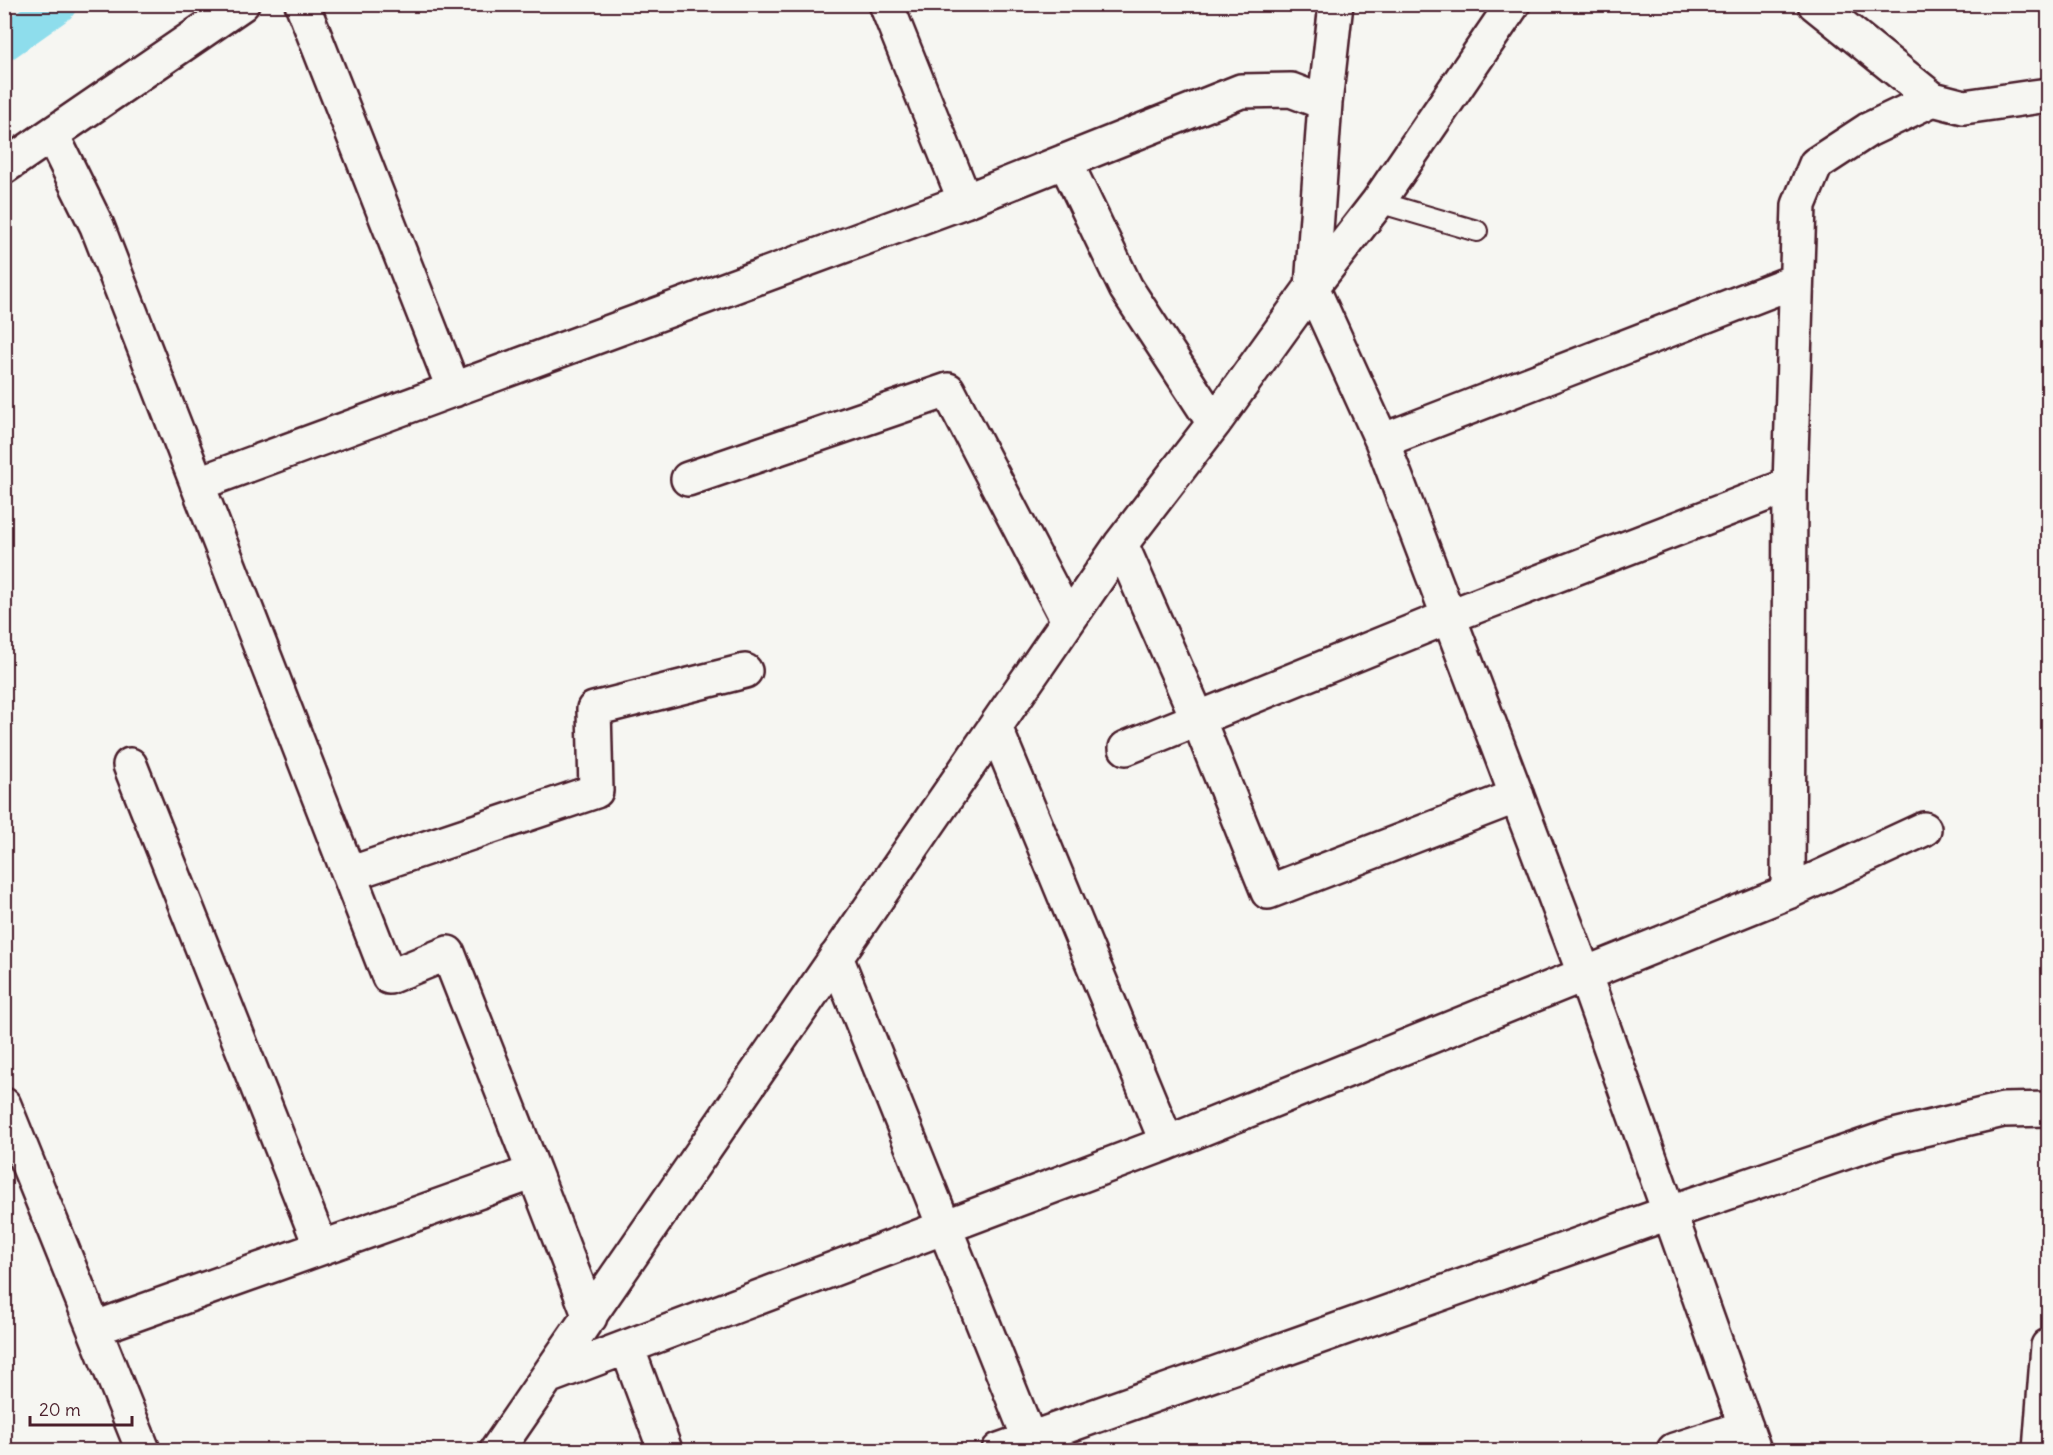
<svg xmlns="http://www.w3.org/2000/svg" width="2053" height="1455" viewBox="0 0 2053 1455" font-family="Delius,sans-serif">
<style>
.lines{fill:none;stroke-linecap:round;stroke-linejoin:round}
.canal{stroke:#8eddec;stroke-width:36}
.service-casing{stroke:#4a1f2b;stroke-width:24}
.minor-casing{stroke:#4a1f2b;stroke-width:38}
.tertiary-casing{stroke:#4a1f2b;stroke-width:38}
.secondary-casing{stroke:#4a1f2b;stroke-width:38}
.service{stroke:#f6f6f2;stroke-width:20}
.minor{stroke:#f6f6f2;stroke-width:33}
.tertiary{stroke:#f6f6f2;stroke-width:33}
.secondary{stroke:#f6f6f2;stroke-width:33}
</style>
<rect width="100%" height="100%" fill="#f6f6f2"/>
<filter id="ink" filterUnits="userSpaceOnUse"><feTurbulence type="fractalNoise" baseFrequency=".0167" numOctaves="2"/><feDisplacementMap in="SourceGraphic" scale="12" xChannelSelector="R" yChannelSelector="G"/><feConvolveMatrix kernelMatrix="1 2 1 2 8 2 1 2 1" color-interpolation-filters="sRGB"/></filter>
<g filter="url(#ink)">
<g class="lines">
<!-- canal -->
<path class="canal" d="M 4,43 L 59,4"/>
<!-- service casing -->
<g class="service-casing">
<path id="service" d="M 1378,202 L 1477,231"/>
</g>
<!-- minor casing -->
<g class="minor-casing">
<path id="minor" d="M 302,4 L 454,390
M 886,4 L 965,201
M 1336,4 L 1325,103 L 1312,287 L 1382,441 L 1584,973 L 1754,1450
M 1815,4 L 1933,99 L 1964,107 L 2048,95
M 52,135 L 97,226 L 389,977 L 448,953 L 534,1172
M 1065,161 L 1126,288 L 1214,423
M 1382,441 L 1795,281
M 688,479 L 948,390 L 1068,620
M 197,484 L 965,201 L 1241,91 L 1291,90 L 1325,103
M 1121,544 L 1198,719 L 1268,892 L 1517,796
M 995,727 L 1167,1143
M 1126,748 L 1448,617 L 1790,485
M 130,765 L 321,1247
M 349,874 L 596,791 L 594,709 L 745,671
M 1788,892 L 1790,485 L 1799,205 L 1816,164 L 1868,130 L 1933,99
M 836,957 L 1034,1450
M 4,1105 L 143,1450
M 96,1328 L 534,1172 L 590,1317
M 627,1347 L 665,1450
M 550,1376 L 1167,1143 L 1788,892 L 1924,829
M 497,1450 L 1121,544 L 1214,423 L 1312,287 L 1378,202 L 1513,4
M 999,1450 L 1671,1212 L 1890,1137 L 2003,1110 L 2048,1109
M 1674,1450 L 1746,1427"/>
</g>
<!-- tertiary casing -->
<g class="tertiary-casing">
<path id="tertiary" d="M 4,167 L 242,4"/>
</g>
<!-- secondary casing -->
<g class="secondary-casing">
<path id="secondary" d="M 2040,1450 L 2048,1346"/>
</g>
<!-- service -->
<use href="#service" class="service"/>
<!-- minor -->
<use href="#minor" class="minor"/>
<!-- tertiary -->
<use href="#tertiary" class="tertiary"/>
<!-- secondary -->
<use href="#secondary" class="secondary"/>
</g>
</g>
<!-- margin -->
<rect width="2053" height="1455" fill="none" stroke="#f6f6f2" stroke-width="24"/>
<rect x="12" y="12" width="2029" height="1431" fill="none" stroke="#4a1f2b" stroke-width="2" filter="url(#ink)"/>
<!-- scale -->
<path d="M30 1416v9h102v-9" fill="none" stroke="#4a1f2b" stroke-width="3"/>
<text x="39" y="1416" font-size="18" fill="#4a1f2b" stroke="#f6f6f2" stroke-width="4.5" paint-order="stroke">20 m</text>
</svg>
